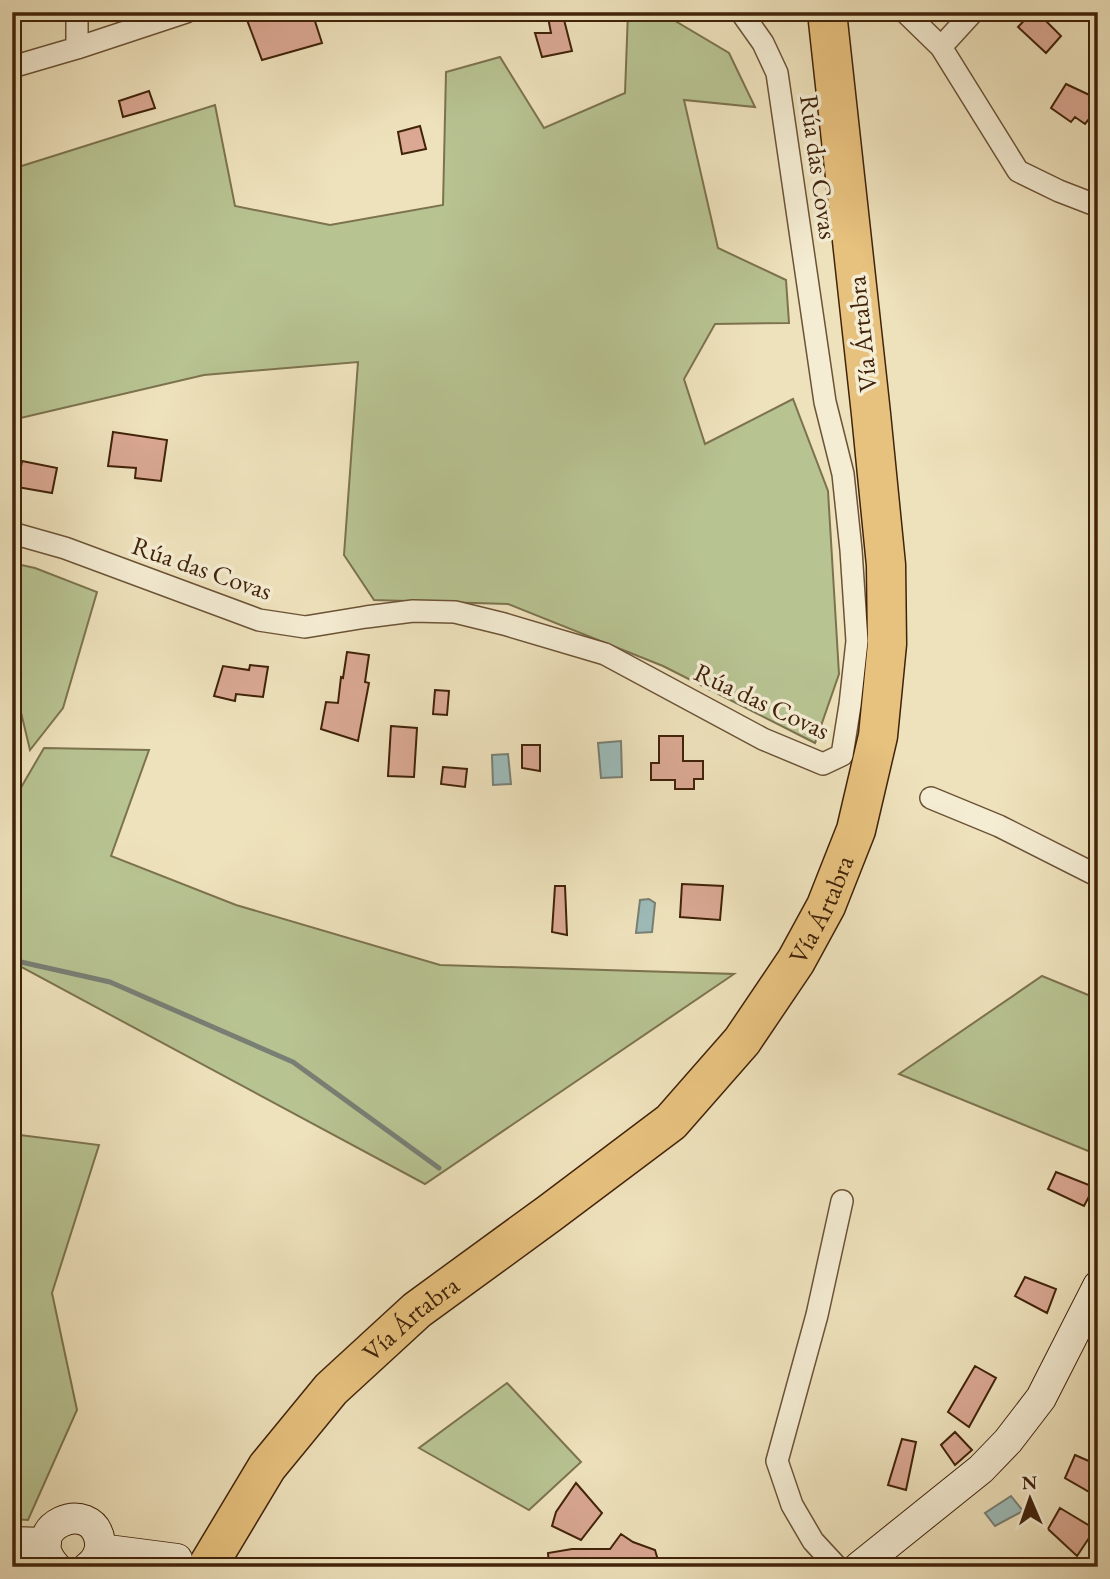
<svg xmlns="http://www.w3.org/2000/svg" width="1110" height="1579" viewBox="0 0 1110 1579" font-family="'EB Garamond',serif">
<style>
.green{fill:#b8c392;stroke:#7c734e;stroke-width:2}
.water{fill:#9dbcba;stroke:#787f74;stroke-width:2}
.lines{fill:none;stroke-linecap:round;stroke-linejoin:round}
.stream{stroke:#787f74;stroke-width:5}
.building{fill:#daa893;stroke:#41230a;stroke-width:2}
.street-casing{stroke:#6c5336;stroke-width:24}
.secondary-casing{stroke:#41230a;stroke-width:32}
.highway-casing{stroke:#41230a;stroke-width:41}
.street{stroke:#f4ecd3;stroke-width:21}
.secondary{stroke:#f4ecd3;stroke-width:30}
.highway{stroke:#e7c17e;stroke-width:38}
.labels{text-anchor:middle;stroke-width:7;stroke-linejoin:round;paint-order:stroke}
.street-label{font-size:26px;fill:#41230a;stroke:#f4ecd3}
</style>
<rect width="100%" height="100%" fill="#eee2bc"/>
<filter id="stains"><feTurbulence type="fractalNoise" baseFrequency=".00286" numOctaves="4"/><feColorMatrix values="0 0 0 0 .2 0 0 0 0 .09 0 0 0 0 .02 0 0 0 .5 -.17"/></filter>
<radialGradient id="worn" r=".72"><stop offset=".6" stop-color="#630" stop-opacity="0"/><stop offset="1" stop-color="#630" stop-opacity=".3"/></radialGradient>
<!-- green -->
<path class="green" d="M 628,12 L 660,12 L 729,53 L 755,107 L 684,100 L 718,248 L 786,280 L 789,323 L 715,324 L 684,379 L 705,444 L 793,399 L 828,491 L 839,674 L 815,743 L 663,666 L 508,604 L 374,600 L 344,555 L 358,362 L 204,375 L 12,420 L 12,169 L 215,105 L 235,206 L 330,225 L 443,205 L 446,72 L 500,57 L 544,128 L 625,93 Z
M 12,563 L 35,568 L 97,592 L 63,708 L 30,750 L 12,675 Z
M 44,748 L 149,750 L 111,856 L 236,905 L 440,965 L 734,974 L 425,1184 L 12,962 L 12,803 Z
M 1042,976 L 1098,999 L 1098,1155 L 899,1074 Z
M 12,1134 L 99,1145 L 52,1293 L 77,1410 L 28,1520 L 12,1519 Z
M 507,1383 L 581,1462 L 529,1510 L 419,1448 Z"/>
<!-- water -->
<path class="water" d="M 621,741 L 622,777 L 601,778 L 598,743 Z
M 508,754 L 511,784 L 493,785 L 492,755 Z
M 649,899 L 655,903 L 652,932 L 636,933 L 640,900 Z
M 1011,1496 L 1023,1511 L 995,1526 L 985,1513 Z"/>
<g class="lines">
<!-- stream -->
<path class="stream" d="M 12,960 L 110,982 L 293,1062 L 439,1168"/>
</g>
<!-- building -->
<path class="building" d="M 244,12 L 312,12 L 322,43 L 262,60 Z
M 547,12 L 562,12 L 572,51 L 542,57 L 535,33 L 551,33 Z
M 1032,12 L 1037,12 L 1061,36 L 1046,53 L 1018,27 Z
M 1066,84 L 1098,99 L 1098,108 L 1085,124 L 1075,117 L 1071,122 L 1051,108 Z
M 149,91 L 155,108 L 123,117 L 119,101 Z
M 420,126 L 426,149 L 402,154 L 398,132 Z
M 113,432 L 167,440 L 161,481 L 135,478 L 136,468 L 108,466 Z
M 22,461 L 57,468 L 52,493 L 17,487 Z
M 347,652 L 369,655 L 365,682 L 369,683 L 358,741 L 321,729 L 326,702 L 338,703 L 341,677 L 343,678 Z
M 250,665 L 268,667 L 263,697 L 236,694 L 235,701 L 214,696 L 223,666 L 249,670 Z
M 435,690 L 449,691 L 447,715 L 433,714 Z
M 391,726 L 417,728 L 414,777 L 388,776 Z
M 659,736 L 683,736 L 683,761 L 703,761 L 703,779 L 694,779 L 694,789 L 675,789 L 675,780 L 651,780 L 651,763 L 659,763 Z
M 522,745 L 540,745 L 540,771 L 522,768 Z
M 443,767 L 467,769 L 465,787 L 441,784 Z
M 682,884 L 723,886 L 720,920 L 680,917 Z
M 555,886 L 565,886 L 567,935 L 552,932 Z
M 1056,1172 L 1094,1187 L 1084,1206 L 1048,1189 Z
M 1025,1277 L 1056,1289 L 1047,1313 L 1015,1296 Z
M 975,1366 L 996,1378 L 969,1427 L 948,1412 Z
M 955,1432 L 972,1450 L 955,1465 L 941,1445 Z
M 902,1439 L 916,1442 L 906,1490 L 888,1485 Z
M 1075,1455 L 1098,1465 L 1098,1497 L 1065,1478 Z
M 576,1483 L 602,1513 L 581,1540 L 552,1526 L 556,1512 Z
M 1060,1508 L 1095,1529 L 1077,1556 L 1048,1529 Z
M 621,1534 L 633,1542 L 655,1550 L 660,1567 L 549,1567 L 548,1553 L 572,1549 L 610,1549 Z"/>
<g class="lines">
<!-- street casing -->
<g class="street-casing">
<path id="street" d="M 905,12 L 941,47 L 1018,171 L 1059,191 L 1098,206
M 941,47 L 973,12
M 77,48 L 77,12
M 12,67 L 77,48 L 186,12
M 12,533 L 65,548 L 259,620 L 305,627 L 366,617 L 413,611 L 455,612 L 504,624 L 605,654 L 763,739 L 823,764 L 842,755 L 850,705 L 857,641 L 851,550 L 843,474 L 825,402 L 777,73 L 763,43 L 741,12
M 931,798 L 999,826 L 1098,876
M 837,1567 L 813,1541 L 792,1505 L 777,1461 L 817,1315 L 842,1201"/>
</g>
<!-- secondary casing -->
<g class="secondary-casing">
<path id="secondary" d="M 12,1542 L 46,1543
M 100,1549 L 177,1559
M 56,1567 C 18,1527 93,1495 100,1542 C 101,1553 96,1561 88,1567
M 859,1567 L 981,1469 L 1008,1441 L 1041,1398 L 1098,1286"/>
</g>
<!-- highway casing -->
<g class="highway-casing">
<g id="highway">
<path id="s1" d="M 207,1567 L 267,1467 L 331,1389 L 417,1310 L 550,1213 L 671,1122 L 742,1041 L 796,961 L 826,906 L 856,830 L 878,736 L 887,644 L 886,565 L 871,414 L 827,12"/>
</g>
</g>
<!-- street -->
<use href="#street" class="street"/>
<!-- secondary -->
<use href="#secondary" class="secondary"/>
<!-- highway -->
<use href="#highway" class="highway"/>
</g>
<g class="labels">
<!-- street labels -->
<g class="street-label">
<text transform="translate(819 167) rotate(82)" y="9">Rúa das Covas</text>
<text transform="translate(862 334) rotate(-96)" y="9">Vía Ártabra</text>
<text transform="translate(202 568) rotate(19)" y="9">Rúa das Covas</text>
<text transform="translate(762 701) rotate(25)" y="9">Rúa das Covas</text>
<text dy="9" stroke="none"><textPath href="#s1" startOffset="912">Vía Ártabra</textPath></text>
<text dy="9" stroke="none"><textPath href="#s1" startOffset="324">Vía Ártabra</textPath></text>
</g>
</g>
<!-- margin -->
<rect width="1110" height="1579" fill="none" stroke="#eee2bc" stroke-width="42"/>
<rect x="14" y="14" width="1082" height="1551" fill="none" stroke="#41230a" stroke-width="3.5"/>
<rect x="21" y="21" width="1068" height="1537" fill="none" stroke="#41230a" stroke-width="2"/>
<!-- north arrow -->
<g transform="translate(1030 1499) rotate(358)" stroke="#f4ecd3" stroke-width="5" paint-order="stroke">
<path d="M0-5L12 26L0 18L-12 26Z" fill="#41230a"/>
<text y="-10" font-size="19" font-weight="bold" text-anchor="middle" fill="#41230a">N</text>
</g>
<rect width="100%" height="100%" filter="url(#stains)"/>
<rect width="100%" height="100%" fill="url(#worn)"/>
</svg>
